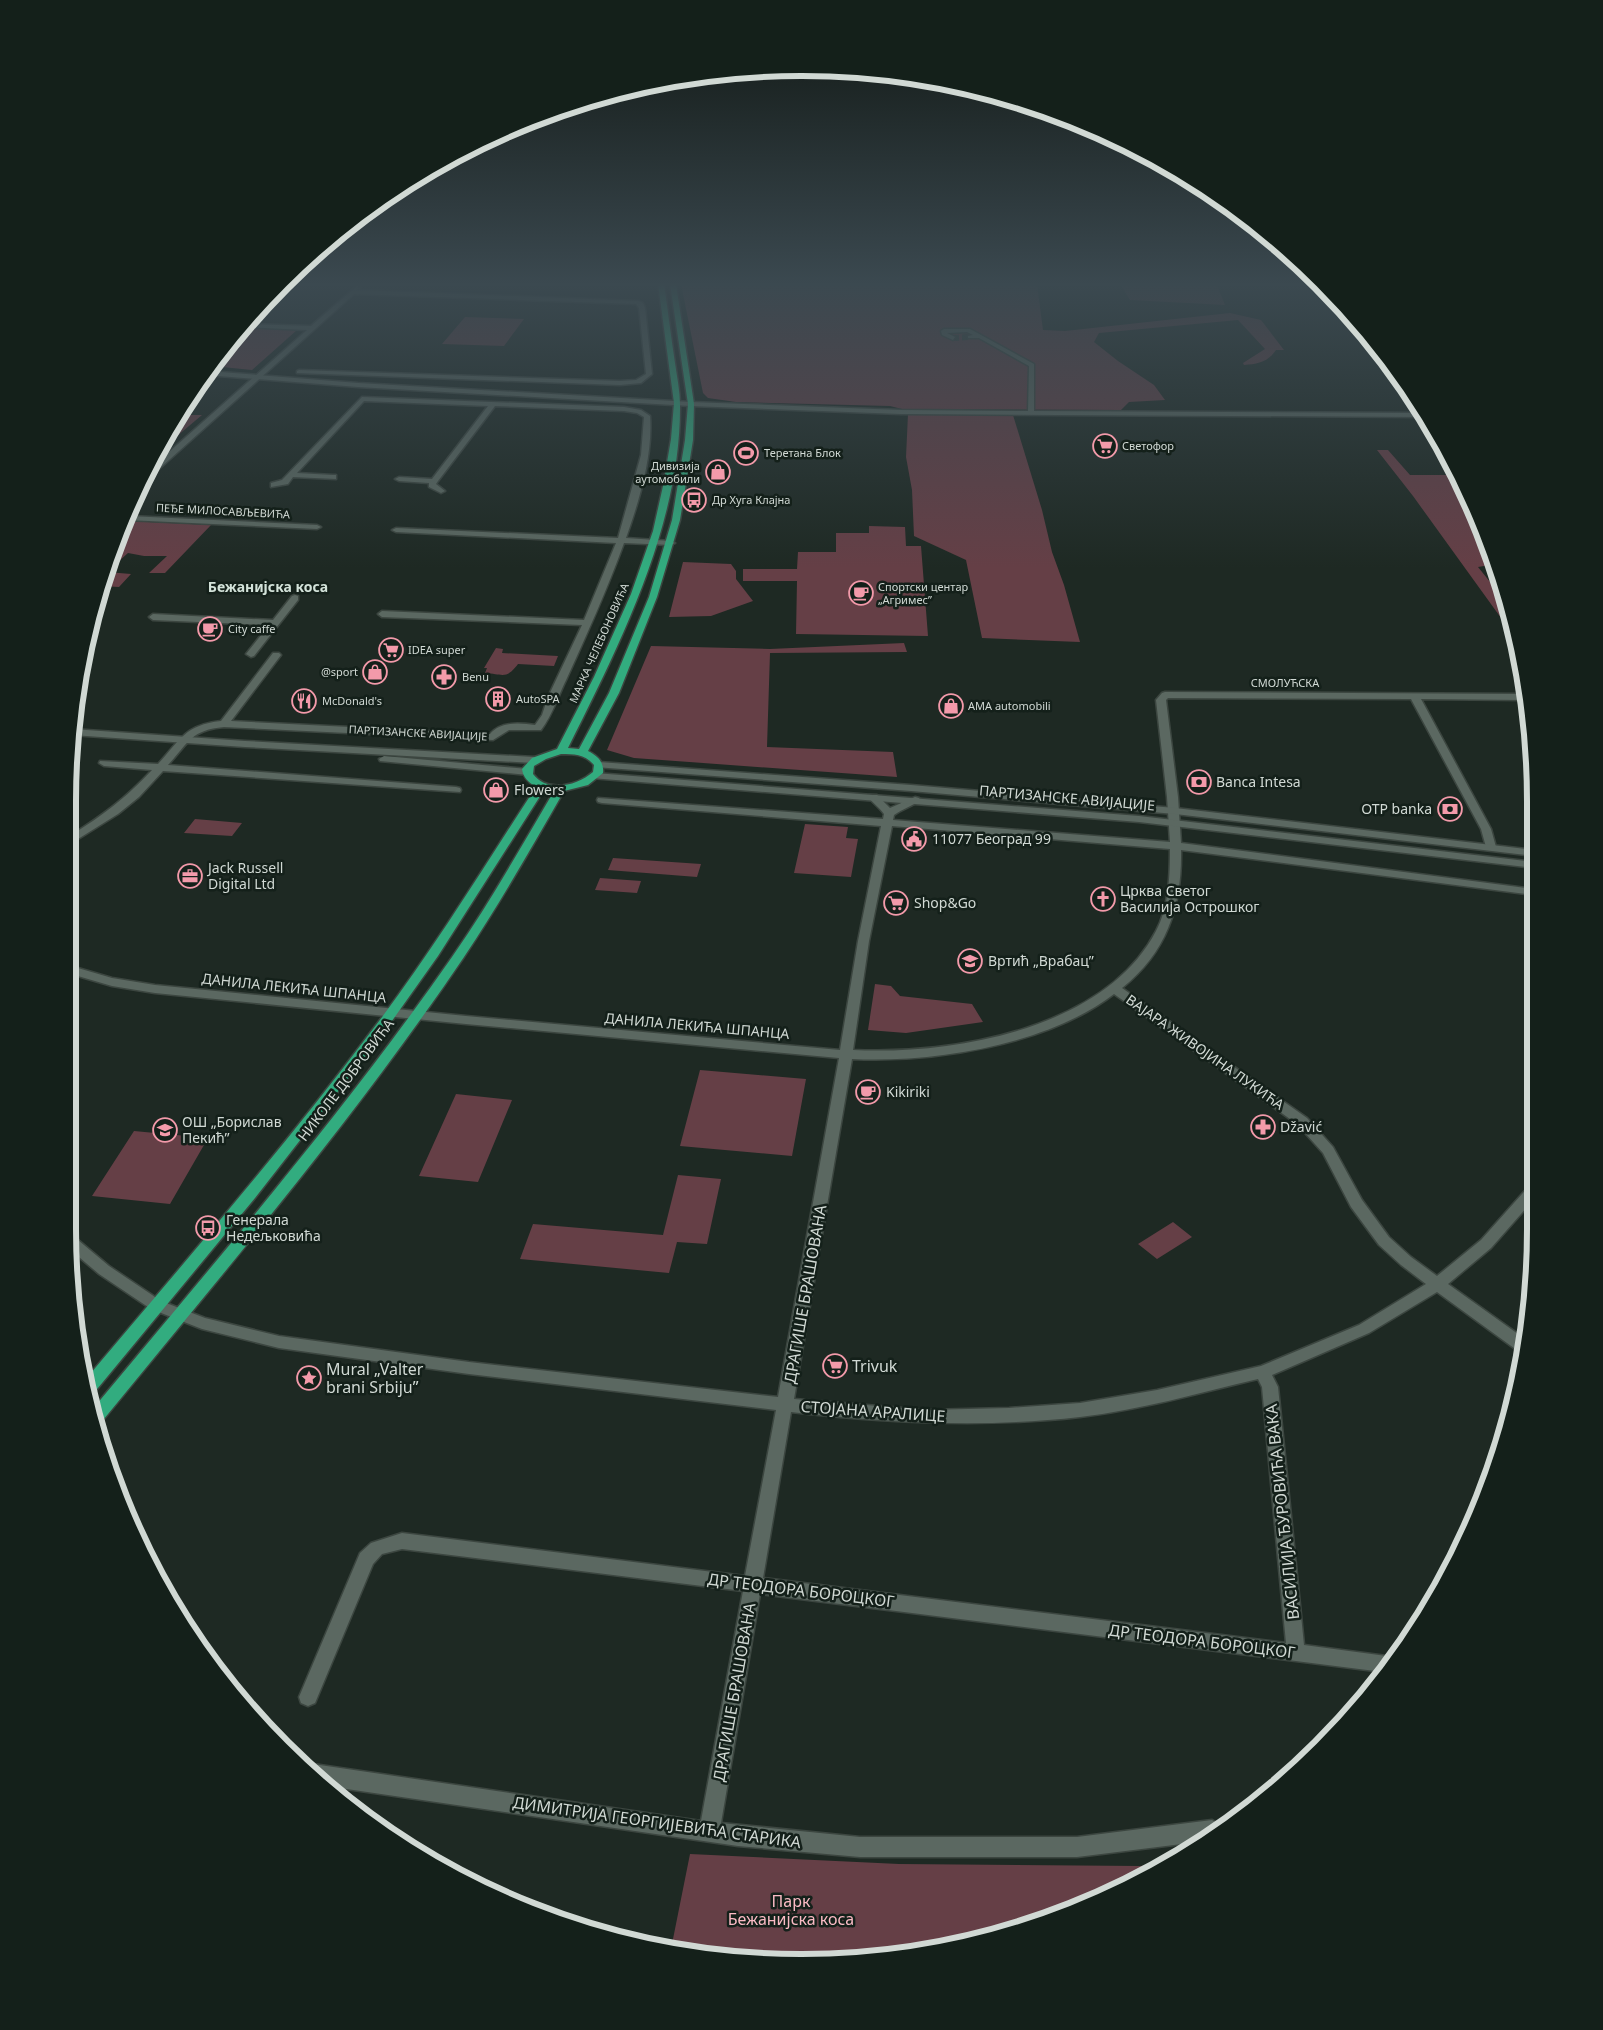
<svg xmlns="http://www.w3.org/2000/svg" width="1603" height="2030" viewBox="0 0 1603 2030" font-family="'Noto Sans',sans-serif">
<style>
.green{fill:#653f46}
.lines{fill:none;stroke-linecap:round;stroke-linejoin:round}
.minor-tunnel{stroke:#39433e;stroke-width:6;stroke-dasharray:6 3;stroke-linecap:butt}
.minor-casing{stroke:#3c4640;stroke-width:3}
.tertiary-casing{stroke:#3c4640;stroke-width:3}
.secondary-casing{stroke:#3c4640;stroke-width:3}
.primary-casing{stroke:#3c4640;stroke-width:3}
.minor{fill:#5b6861;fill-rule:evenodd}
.tertiary{fill:#5b6861;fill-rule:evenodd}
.secondary{fill:#5b6861;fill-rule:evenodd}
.primary{fill:#32ac7f;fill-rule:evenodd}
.labels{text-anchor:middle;stroke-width:5;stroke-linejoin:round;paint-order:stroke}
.far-poi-label{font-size:11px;fill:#d1d9d4;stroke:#14201a;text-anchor:start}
.far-street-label{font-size:11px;fill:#d1d9d4;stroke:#14201a}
.far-quarter-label{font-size:14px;font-weight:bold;fill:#d3e2d9;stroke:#14201a}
.poi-label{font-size:14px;fill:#d1d9d4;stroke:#14201a;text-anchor:start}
.street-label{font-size:14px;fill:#d1d9d4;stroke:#14201a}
.near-street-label{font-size:16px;fill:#d1d9d4;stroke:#14201a}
.near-poi-label{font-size:16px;fill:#d1d9d4;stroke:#14201a;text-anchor:start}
.near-park-label{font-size:16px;fill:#fbbbc5;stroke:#14201a}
.rim{fill:none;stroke:#d1d9d4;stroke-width:6}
</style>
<rect width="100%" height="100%" fill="#1e2923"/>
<!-- green -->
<path class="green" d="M 681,284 L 1037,284 L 1043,330 L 1065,331 L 1230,313 L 1261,320 L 1284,350 L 1276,350 C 1268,362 1258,364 1244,365 L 1243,363 L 1265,349 L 1238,320 L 1099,333 L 1094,342 L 1118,361 L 1154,385 L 1165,400 L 1129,402 L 1121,410 L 902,409 L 890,406 L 736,402 L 708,398 L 703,393 Z
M 1120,284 L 1217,285 L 1225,305 L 1130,300 Z
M 465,317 L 524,319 L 504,346 L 442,344 Z
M 244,328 L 297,330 L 252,370 L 212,366 L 219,354 Z
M 908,414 L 1013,415 L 1042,510 L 1052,552 L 1064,585 L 1080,642 L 982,638 L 966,560 L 914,536 L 912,490 L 906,457 Z
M 179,415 L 202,415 L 157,453 L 166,435 Z
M 1377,450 L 1388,450 L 1410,475 L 1455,475 L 1480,530 L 1477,531 L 1486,542 L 1496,564 L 1478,567 L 1503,598 L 1509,629 L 1413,496 Z
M 127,521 L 211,525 L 165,573 L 149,573 L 167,556 L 144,556 L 128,553 L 107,572 L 131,574 L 119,587 L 101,586 L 107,565 Z
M 869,526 L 905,527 L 906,546 L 921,546 L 928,636 L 796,634 L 797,581 L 743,581 L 743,569 L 797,569 L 798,552 L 836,552 L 836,533 L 869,533 Z
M 683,562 L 731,564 L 736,571 L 736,579 L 753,601 L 711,616 L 669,617 Z
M 904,643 L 907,652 L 770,653 L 767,747 L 893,752 L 897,777 L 634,758 L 607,750 L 651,646 L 770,649 Z
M 496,648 L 503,649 L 502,653 L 558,656 L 554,666 L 518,664 C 506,680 503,674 485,673 L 487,668 L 484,668 Z
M 195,819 L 242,823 L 232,836 L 184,833 Z
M 805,824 L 848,827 L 846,838 L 858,839 L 851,877 L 794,873 Z
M 613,858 L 701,864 L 697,877 L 608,870 Z
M 600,878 L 641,881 L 637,893 L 595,890 Z
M 875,984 L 891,986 L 900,996 L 972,1004 L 983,1022 L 906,1033 L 868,1030 Z
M 700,1070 L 806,1079 L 792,1156 L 680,1146 Z
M 456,1094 L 512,1100 L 478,1182 L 419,1176 Z
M 134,1131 L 208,1138 L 170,1204 L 92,1196 Z
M 678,1175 L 721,1179 L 707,1244 L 677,1242 L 669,1273 L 520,1259 L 533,1224 L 663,1235 Z
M 1173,1222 L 1192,1237 L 1157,1259 L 1138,1244 Z
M 690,1854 L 899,1864 L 1141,1866 L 1174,1860 C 1157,1873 1135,1881 1117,1890 C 981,1956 819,1979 671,1949 Z"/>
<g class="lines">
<!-- minor-tunnel -->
<path class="minor-tunnel" d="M 953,338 L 970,337"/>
<!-- minor casing -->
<g class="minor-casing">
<path id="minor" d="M 357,286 L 360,288 L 358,290 L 639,301 L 643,303 L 645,308 L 652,374 L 641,383 L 620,385 L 297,373 L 297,371 L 299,370 L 620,381 L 636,380 L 646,374 L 639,308 L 636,304 L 354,294 L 150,477 L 147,477 L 151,468 L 307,330 L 245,327 L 248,324 L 311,326 Z
M 944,329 L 970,329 L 1034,364 L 1034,411 L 1422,413 L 1424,417 L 901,414 L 691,406 L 688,404 L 691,402 L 901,410 L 1028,411 L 1029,366 L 979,338 L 968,338 L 968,336 L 973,335 L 967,332 L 947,333 L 955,337 L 953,340 L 942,335 L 941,331 Z
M 362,397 L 624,407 L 641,410 L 650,416 C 653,456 639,501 626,538 L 671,541 L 675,543 L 671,545 L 624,543 C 607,590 587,634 567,678 C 558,696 553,714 541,730 L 509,730 L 493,740 L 224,727 C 191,730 189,742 168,765 L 456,787 L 460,788 L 461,790 L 460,792 L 163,771 L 139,797 L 118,814 L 70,844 L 70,836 C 103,815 125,799 152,770 L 104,766 L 99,763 L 100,761 L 158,764 C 181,739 185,725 221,721 L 273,653 L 279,653 L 281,655 L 231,721 L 490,734 C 501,721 520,723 535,725 L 542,715 L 548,697 L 582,625 L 382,617 L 378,614 L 382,611 L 584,620 L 616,543 L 396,532 L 392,530 L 396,528 L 618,538 L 641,455 L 644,417 L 637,413 L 624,411 L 495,406 L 438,481 L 436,484 L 445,491 L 441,493 L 429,487 L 429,483 L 399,481 L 395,479 L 399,477 L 432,479 L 488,406 L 364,401 L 297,473 L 333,475 L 336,475 L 336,479 L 293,477 L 288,484 L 271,487 L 271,483 L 282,480 Z
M 129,516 L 317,525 L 321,527 L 317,529 L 127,520 Z
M 295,595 L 298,596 L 298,600 L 254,656 L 251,657 L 246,654 L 269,625 L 153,620 L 149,617 L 153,614 L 273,620 L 292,596 Z
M 1165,692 L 1522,694 L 1523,700 L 1421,699 L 1491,829 L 1496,847 L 1491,850 L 1486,847 L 1481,829 L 1411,699 L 1168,698 L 1166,700 L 1178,797 L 1181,843 L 1534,889 L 1534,895 L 1181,850 C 1182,906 1167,952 1122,988 L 1307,1118 L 1333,1147 L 1362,1200 L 1389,1237 L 1411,1257 L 1437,1276 L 1481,1240 L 1530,1185 L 1535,1184 L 1535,1198 L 1491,1248 L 1448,1284 L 1525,1339 L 1523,1353 L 1518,1351 L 1437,1292 L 1369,1333 L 1272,1375 L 1278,1387 L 1304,1645 L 1394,1657 L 1383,1672 L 760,1594 L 721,1823 L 860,1837 L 1077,1837 L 1212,1820 L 1220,1825 L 1198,1842 L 1077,1857 L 860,1857 L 738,1846 L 326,1786 L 306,1767 L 313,1764 L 701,1821 L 743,1591 L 402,1549 L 382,1554 L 373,1564 L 315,1703 L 308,1706 L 301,1703 L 299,1697 L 360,1553 L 371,1543 L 402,1533 L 745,1576 L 776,1410 L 469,1374 L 279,1348 L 202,1329 L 151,1309 L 99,1274 L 73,1252 L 73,1239 L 78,1240 L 109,1266 L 161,1301 L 205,1318 L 279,1336 L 469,1362 L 778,1397 L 839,1058 L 466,1024 L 155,993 L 112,986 L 71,974 L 71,966 L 112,978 L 155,985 L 466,1016 L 840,1050 L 858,941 L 881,826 L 602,803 L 598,802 L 597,800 L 598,798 L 883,819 L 884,814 C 879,807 873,803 868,797 L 869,795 L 877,795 L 890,808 L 915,797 L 919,798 L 920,800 C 913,806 902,809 894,815 L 893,820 L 1170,842 L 1167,797 L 1156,700 L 1162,693 ZM 892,826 L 1170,849 C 1170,875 1169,907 1156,931 C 1105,1029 953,1055 853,1050 L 869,941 ZM 1114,994 L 1297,1124 L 1323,1153 L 1351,1207 L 1379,1245 L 1401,1265 L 1426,1284 L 1359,1325 L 1261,1366 L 1157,1390 L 1080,1403 L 1009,1408 L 926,1410 L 794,1399 L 852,1059 C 933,1063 1048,1045 1114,994 ZM 1258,1379 L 1262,1387 L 1286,1643 L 763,1578 L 791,1412 C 887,1423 984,1428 1080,1417 C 1140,1410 1199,1393 1258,1379 Z"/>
</g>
<!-- tertiary casing -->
<g class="tertiary-casing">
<path id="tertiary" d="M 72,729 L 245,741 L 534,757 L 539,760 L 534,763 L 245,747 L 72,735 Z
M 384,756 L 528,769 L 533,772 L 528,775 L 380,761 L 379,759 Z"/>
</g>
<!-- secondary casing -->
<g class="secondary-casing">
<path id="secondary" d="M 208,371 L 358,383 L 691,402 L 694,404 L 691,406 L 358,387 L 206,375 Z
M 599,762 L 911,785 L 1175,808 L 1534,850 L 1534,856 L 1175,814 L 911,791 L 595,767 L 594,765 Z
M 595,773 L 1139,816 L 1534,862 L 1534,868 L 1139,822 L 591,778 L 590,776 Z"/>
</g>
<!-- primary casing -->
<g class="primary-casing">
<path id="primary" d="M 658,284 L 664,284 C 668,311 671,337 675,363 C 677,377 680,391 680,405 C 681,524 620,644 568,748 L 579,749 L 609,693 L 649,597 L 672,520 L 685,440 L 688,404 L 670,284 L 676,284 L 694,404 L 693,440 L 680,520 L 657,597 L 619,693 L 588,751 C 598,756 604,762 603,773 L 588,785 L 564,791 C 532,847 500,903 464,957 C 353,1121 224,1272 99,1425 L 95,1426 L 91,1411 C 215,1262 341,1116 452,957 C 489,904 521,847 554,791 L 544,790 L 438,956 L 382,1035 L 255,1198 L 93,1394 L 88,1395 L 85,1380 C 182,1265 282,1150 373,1029 C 432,952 483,868 536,787 C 528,782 523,777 522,769 L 532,758 L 557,749 L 594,677 L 631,594 L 653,531 L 663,486 L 671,439 L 674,403 ZM 561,754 C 574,754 585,754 594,765 L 593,772 C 577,786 547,793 533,774 L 534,766 L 546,759 Z"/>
</g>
<!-- minor -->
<use href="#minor" class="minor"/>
<!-- tertiary -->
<use href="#tertiary" class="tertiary"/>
<!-- secondary -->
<use href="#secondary" class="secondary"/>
<!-- primary -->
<use href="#primary" class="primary"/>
</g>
<!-- sky -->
<linearGradient id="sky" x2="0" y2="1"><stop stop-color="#101713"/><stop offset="0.5" stop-color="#3b4950"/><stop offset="1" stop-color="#3b4950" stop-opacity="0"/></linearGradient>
<rect width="1603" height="568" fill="url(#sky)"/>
<!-- icons -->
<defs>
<g id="supermarket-ring" transform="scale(1.25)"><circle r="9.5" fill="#14201a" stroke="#f39aaa" stroke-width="1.5"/><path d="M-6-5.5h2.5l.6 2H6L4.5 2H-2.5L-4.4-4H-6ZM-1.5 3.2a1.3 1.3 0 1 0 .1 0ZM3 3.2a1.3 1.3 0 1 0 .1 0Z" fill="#f39aaa"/></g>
<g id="stadium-ring" transform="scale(1.25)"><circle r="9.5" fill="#14201a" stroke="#f39aaa" stroke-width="1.5"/><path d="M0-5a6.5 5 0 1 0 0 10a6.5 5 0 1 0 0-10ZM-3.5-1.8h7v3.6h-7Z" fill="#f39aaa"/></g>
<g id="shop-ring" transform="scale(1.25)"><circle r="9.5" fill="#14201a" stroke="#f39aaa" stroke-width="1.5"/><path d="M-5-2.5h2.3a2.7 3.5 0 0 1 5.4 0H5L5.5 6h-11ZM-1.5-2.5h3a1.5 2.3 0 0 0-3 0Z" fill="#f39aaa"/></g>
<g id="bus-ring" transform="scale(1.25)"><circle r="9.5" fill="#14201a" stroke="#f39aaa" stroke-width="1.5"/><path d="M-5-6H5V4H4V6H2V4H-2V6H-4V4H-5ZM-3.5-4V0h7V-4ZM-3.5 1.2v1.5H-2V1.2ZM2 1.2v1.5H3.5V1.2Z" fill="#f39aaa"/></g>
<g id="cafe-ring" transform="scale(1.25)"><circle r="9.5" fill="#14201a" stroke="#f39aaa" stroke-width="1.5"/><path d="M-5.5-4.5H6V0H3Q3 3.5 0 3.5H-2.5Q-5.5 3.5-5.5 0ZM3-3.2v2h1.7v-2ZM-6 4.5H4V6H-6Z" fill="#f39aaa"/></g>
<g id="pharmacy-ring" transform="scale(1.25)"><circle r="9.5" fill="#14201a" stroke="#f39aaa" stroke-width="1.5"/><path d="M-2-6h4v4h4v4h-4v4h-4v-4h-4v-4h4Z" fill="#f39aaa"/></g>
<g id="building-ring" transform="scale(1.25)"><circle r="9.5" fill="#14201a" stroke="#f39aaa" stroke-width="1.5"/><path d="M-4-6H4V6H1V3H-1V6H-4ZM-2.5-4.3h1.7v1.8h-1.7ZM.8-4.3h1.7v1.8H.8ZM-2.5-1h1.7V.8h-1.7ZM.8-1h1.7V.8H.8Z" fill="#f39aaa"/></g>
<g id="restaurant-ring" transform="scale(1.25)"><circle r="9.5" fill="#14201a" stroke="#f39aaa" stroke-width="1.5"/><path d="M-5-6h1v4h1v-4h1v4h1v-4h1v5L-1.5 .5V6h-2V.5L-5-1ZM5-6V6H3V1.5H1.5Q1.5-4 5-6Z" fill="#f39aaa"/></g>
<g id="bank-ring" transform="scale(1.25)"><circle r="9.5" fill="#14201a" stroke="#f39aaa" stroke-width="1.5"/><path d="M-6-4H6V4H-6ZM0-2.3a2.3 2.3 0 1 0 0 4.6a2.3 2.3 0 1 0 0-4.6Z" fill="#f39aaa"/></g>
<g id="civic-ring" transform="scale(1.25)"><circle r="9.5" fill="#14201a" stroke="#f39aaa" stroke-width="1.5"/><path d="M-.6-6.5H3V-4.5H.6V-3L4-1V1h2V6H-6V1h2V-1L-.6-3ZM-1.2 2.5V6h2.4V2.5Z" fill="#f39aaa"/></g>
<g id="office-ring" transform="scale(1.25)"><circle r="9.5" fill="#14201a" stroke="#f39aaa" stroke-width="1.5"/><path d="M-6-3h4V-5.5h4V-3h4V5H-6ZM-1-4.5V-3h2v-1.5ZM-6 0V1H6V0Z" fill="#f39aaa"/></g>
<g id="church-ring" transform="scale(1.25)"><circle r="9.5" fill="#14201a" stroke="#f39aaa" stroke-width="1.5"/><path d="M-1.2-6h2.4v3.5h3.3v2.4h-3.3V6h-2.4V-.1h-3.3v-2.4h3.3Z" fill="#f39aaa"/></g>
<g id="school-ring" transform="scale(1.25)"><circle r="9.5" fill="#14201a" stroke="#f39aaa" stroke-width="1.5"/><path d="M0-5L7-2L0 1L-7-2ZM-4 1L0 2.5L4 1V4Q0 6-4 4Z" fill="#f39aaa"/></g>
<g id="sight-ring" transform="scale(1.25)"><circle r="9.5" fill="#14201a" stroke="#f39aaa" stroke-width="1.5"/><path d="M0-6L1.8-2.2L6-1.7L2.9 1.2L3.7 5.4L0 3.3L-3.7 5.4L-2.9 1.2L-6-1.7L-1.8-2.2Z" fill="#f39aaa"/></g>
</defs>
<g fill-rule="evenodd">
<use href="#supermarket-ring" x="1105" y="446"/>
<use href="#stadium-ring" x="746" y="453"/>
<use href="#shop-ring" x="718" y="472"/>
<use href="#bus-ring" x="694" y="500"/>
<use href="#cafe-ring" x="861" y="593"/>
<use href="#cafe-ring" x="210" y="629"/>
<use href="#supermarket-ring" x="391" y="650"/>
<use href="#shop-ring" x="375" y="672"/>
<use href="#pharmacy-ring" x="444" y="677"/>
<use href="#building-ring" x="498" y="699"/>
<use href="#restaurant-ring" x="304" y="701"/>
<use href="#shop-ring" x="951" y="706"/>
<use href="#bank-ring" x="1199" y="782"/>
<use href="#shop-ring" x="496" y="790"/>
<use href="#bank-ring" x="1450" y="809"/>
<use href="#civic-ring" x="914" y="839"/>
<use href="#office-ring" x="190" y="876"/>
<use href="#church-ring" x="1103" y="899"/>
<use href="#supermarket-ring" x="896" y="903"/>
<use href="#school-ring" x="970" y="961"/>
<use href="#cafe-ring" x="868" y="1092"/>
<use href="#pharmacy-ring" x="1263" y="1127"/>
<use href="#school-ring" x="165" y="1130"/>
<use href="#bus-ring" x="208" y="1228"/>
<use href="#supermarket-ring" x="835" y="1366"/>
<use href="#sight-ring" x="309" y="1378"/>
</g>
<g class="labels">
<!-- far-poi labels -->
<g class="far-poi-label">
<text x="1122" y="450">Светофор</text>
<text x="764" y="457">Теретана Блок</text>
<text x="700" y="470" text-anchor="end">Дивизија<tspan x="700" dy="13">аутомобили</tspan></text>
<text x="712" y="504">Др Хуга Клајна</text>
<text x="878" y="591">Спортски центар<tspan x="878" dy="13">„Агримес”</tspan></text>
<text x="228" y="633">City caffe</text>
<text x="408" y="654">IDEA super</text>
<text x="358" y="676" text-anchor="end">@sport</text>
<text x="462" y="681">Benu</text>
<text x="516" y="703">AutoSPA</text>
<text x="322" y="705">McDonald's</text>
<text x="968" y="710">AMA automobili</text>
</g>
<!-- far-street labels -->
<g class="far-street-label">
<text transform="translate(223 511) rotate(3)" y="4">ПЕЂЕ МИЛОСАВЉЕВИЋА</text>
<text transform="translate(599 643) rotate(-66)" y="4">МАРКА ЧЕЛЕБОНОВИЋА</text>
<text x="1285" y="687">СМОЛУЋСКА</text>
<text transform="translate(418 733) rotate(3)" y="4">ПАРТИЗАНСКЕ АВИЈАЦИЈЕ</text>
</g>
<!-- far-quarter labels -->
<g class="far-quarter-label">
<text x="268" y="592">Бежанијска коса</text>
</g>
<!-- poi labels -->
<g class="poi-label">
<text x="1216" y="787">Banca Intesa</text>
<text x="514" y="795">Flowers</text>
<text x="1432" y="814" text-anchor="end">OTP banka</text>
<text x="932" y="844">11077 Београд 99</text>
<text x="208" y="873">Jack Russell<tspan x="208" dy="16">Digital Ltd</tspan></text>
<text x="1120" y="896">Црква Светог<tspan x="1120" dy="16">Василија Острошког</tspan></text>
<text x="914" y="908">Shop&amp;Go</text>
<text x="988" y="966">Вртић „Врабац”</text>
<text x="886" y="1097">Kikiriki</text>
<text x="182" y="1127">ОШ „Борислав<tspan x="182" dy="16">Пекић”</tspan></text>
<text x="1280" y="1132">Džavić</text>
<text x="226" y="1225">Генерала<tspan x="226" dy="16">Недељковића</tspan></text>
</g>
<!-- street labels -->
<g class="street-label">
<text transform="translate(1067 798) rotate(5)" y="5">ПАРТИЗАНСКЕ АВИЈАЦИЈЕ</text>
<text transform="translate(294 988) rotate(6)" y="5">ДАНИЛА ЛЕКИЋА ШПАНЦА</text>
<text transform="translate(697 1026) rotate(5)" y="5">ДАНИЛА ЛЕКИЋА ШПАНЦА</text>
<text transform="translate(1205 1052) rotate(35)" y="5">ВАЈАРА ЖИВОЈИНА ЛУКИЋА</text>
<text transform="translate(346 1080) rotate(-53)" y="5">НИКОЛЕ ДОБРОВИЋА</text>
</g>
<!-- near-street labels -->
<g class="near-street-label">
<text transform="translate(805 1294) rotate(-80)" y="6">ДРАГИШЕ БРАШОВАНА</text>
<text transform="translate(873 1411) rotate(4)" y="6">СТОЈАНА АРАЛИЦЕ</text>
<text transform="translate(1282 1512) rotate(-96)" y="6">ВАСИЛИЈА ЂУРОВИЋА ВАКА</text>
<text transform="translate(801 1590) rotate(7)" y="6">ДР ТЕОДОРА БОРОЦКОГ</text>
<text transform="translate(1202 1641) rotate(7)" y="6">ДР ТЕОДОРА БОРОЦКОГ</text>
<text transform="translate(734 1692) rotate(-80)" y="6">ДРАГИШЕ БРАШОВАНА</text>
<text transform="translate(657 1822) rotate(8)" y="6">ДИМИТРИЈА ГЕОРГИЈЕВИЋА СТАРИКА</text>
</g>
<!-- near-poi labels -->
<g class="near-poi-label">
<text x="852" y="1372">Trivuk</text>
<text x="326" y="1375">Mural „Valter<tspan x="326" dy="18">brani Srbiju”</tspan></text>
</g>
<!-- near-park labels -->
<g class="near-park-label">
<text x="791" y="1907">Парк<tspan x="791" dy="18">Бежанијска коса</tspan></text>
</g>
</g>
<!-- crop -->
<path d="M0 0H1603V2030H0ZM801 76H802A725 725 0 0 1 1527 801V1229A725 725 0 0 1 802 1954H801A725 725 0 0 1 76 1229V801A725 725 0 0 1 801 76Z" fill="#14201a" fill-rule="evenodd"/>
<path class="rim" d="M801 76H802A725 725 0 0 1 1527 801V1229A725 725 0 0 1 802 1954H801A725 725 0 0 1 76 1229V801A725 725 0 0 1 801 76Z"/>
</svg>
